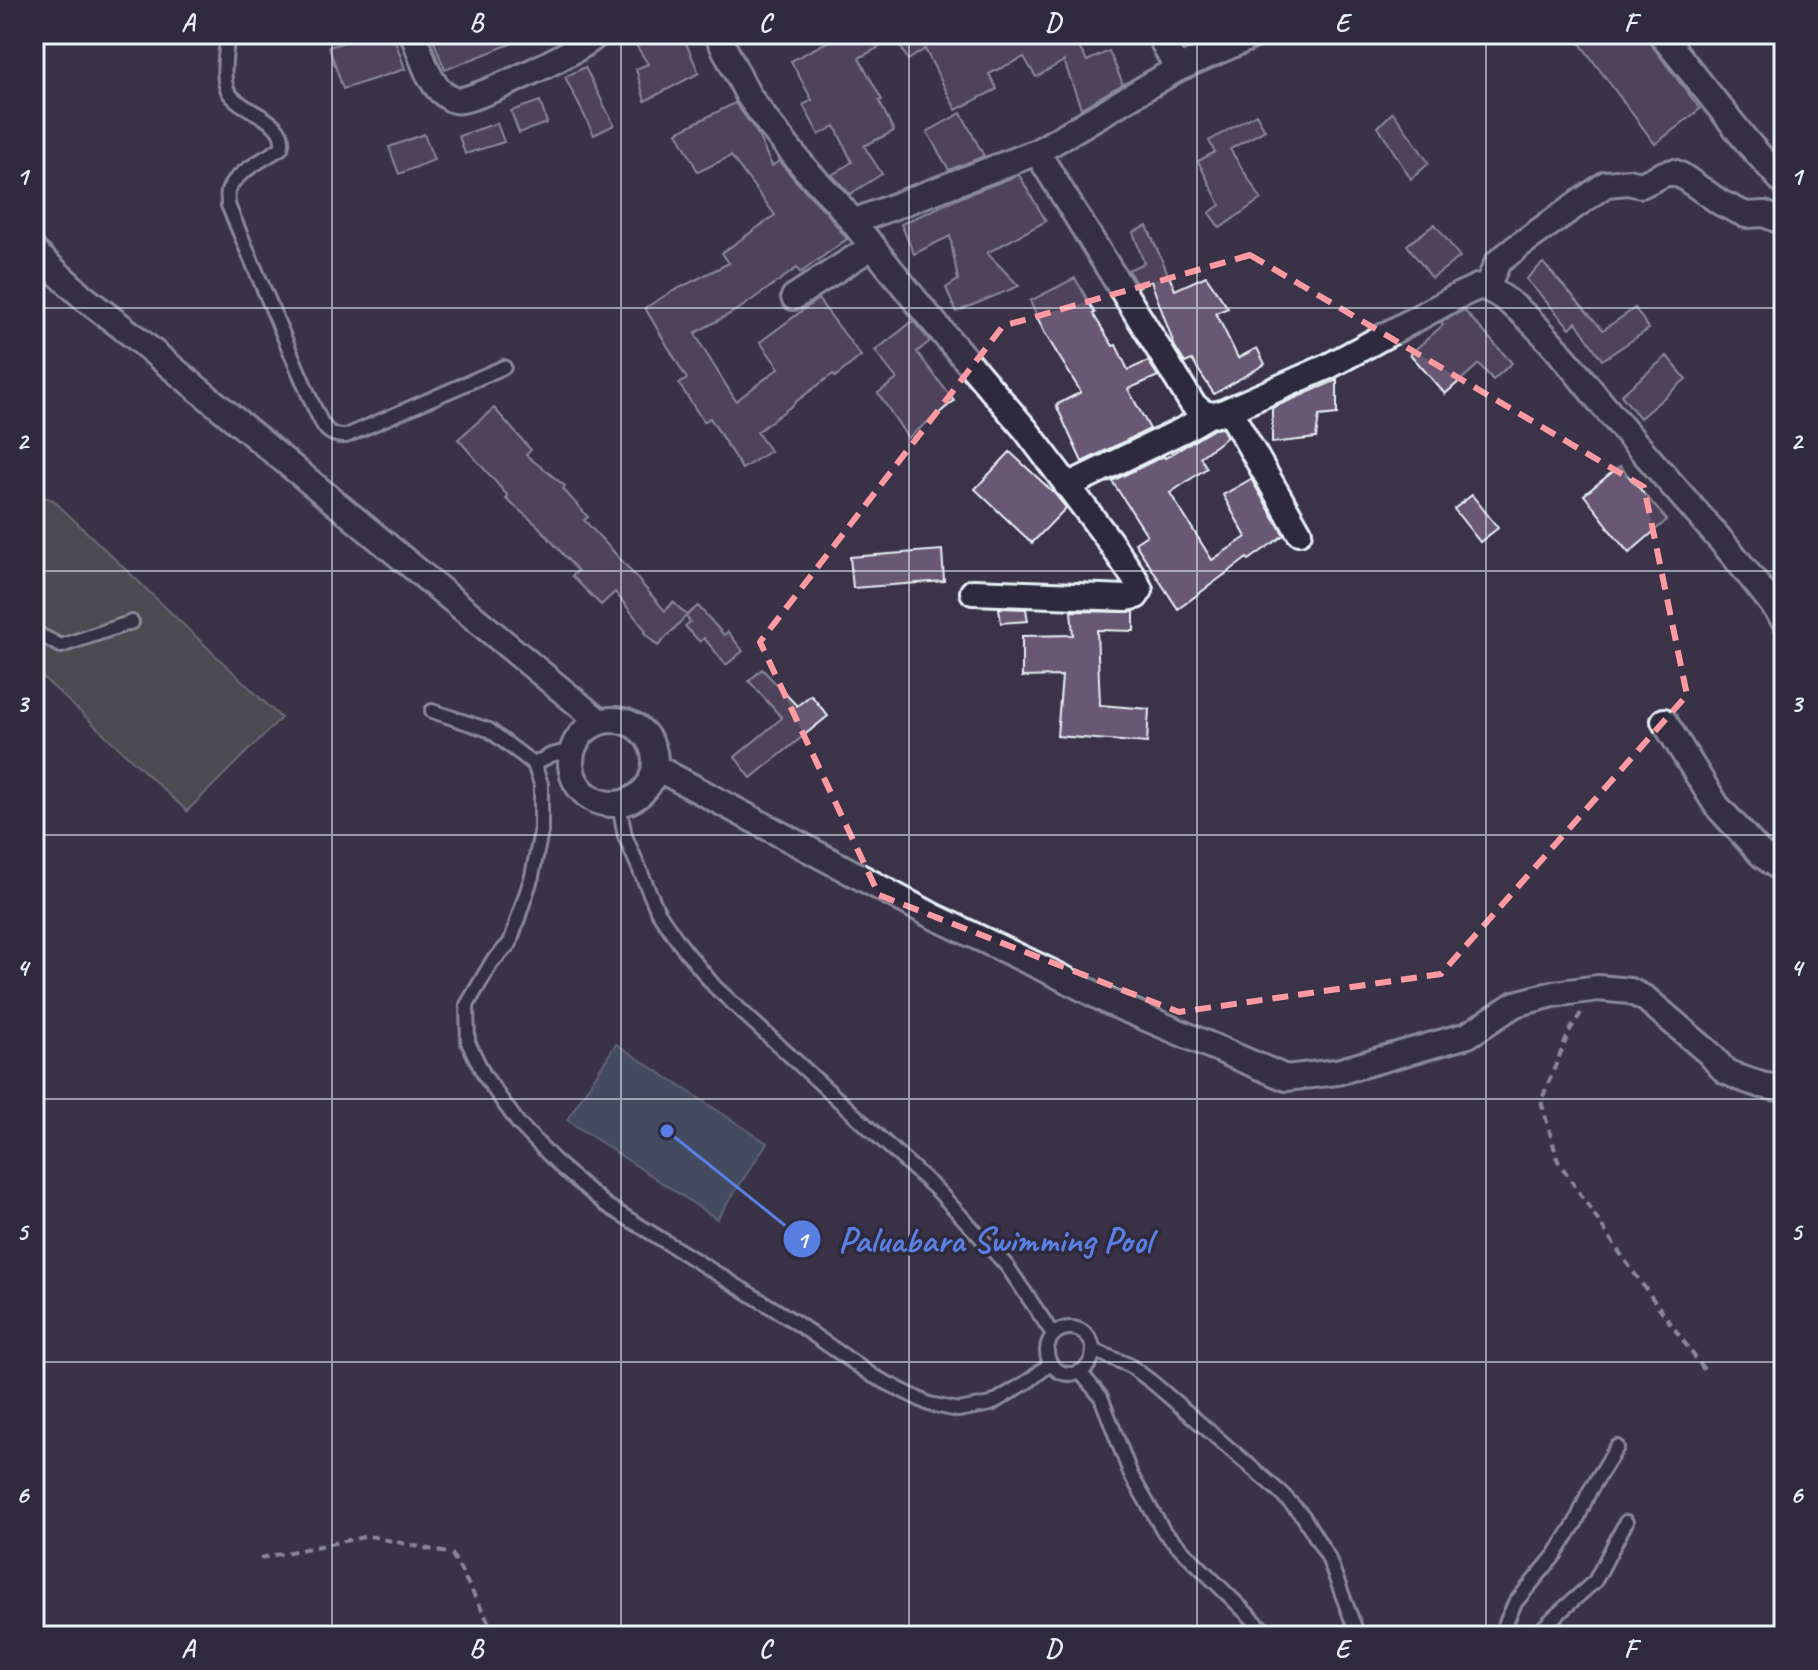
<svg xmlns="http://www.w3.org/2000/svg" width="1818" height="1670" viewBox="0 0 1818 1670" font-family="Caveat,sans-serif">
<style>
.green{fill:#5f685c;stroke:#a4acaa;stroke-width:2}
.water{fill:#51677c;stroke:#8d9eae;stroke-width:2}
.building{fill:#695873;stroke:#e8f1f8;stroke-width:2}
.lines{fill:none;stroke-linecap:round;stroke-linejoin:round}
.lane-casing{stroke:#e8f1f8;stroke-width:18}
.street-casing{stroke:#e8f1f8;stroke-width:30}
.path{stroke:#e8f1f8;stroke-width:4;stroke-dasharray:8 6;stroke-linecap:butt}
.lane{stroke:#2f2a3d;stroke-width:12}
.street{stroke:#2f2a3d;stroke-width:24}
.marked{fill:none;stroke:#ff9aa2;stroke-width:6;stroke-dasharray:16 10;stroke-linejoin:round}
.grid{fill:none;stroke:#e8f1f8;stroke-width:2;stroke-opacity:0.55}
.leader{fill:none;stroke:#5a7fe2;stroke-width:3}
.callout-dot{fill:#5a7fe2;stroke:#2f2a3d;stroke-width:3}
.mark-label{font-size:24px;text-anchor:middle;font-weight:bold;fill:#fff}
.callout-label{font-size:36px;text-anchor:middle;font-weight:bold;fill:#5a7fe2;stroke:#2f2a3d;stroke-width:7;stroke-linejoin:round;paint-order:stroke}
.neatline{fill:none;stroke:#e8f1f8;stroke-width:3}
.grid-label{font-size:26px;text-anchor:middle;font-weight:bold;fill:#e8f1f8}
</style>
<rect width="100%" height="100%" fill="#3b3348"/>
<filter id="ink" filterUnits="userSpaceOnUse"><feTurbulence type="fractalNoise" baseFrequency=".0125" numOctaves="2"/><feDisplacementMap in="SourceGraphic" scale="16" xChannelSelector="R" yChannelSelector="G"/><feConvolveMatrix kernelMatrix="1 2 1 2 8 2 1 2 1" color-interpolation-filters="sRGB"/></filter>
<g filter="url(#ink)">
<!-- green -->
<path class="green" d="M 34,494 L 53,500 L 281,718 L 187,811 L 34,669 Z"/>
<!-- water -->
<path class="water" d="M 616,1044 L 767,1143 L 717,1219 L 567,1120 Z"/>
<!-- building -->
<path class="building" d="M 367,34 L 393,34 L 405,69 L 343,89 L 329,47 Z
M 431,34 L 533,34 L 533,35 L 445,70 Z
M 629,34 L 682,34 L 699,73 L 645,101 L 636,69 L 648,64 Z
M 842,34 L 1071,34 L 1087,61 L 1109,51 L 1123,84 L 1081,108 L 1064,61 L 1036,77 L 1024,57 L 989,74 L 997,89 L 956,110 L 925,49 L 908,60 L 896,38 L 859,58 L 882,100 L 879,101 L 894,131 L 864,146 L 882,174 L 850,194 L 832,175 L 852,162 L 835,126 L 819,135 L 803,105 L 812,100 L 791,61 Z
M 1573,34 L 1643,34 L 1700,109 L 1655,144 Z
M 585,67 L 614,125 L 594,135 L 565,77 Z
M 540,101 L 547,123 L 519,133 L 511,111 Z
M 735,103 L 756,131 L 772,166 L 779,161 L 796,181 L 826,212 L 847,239 L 800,273 L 797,268 L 739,309 L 695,333 L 703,348 L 736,401 L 779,368 L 760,342 L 818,299 L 861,356 L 835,377 L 833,374 L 794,403 L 794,404 L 757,432 L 770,451 L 742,469 L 710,418 L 704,422 L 679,384 L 687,379 L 645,308 L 671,292 L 729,263 L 722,253 L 775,215 L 731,156 L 698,172 L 677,132 Z
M 1393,112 L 1429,163 L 1411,179 L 1378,127 Z
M 961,113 L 984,156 L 949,170 L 927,132 Z
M 1256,114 L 1265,130 L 1230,149 L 1261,199 L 1220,228 L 1209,213 L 1220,205 L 1198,161 L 1215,152 L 1209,141 Z
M 497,123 L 504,142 L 465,154 L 459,136 Z
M 424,134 L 434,160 L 399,174 L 389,147 Z
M 1019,175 L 1046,221 L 987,253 L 1019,286 L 956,312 L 946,288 L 958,280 L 950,236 L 914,254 L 901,224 L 964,196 Z
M 1435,224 L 1460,257 L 1432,278 L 1407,245 Z
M 1147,226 L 1175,290 L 1206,276 L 1228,308 L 1216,313 L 1238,358 L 1257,348 L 1265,364 L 1214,394 L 1192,360 L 1185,363 L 1175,347 L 1151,281 L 1138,287 L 1128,270 L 1144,263 L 1133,232 Z
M 1543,263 L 1603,330 L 1635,308 L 1649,329 L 1602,360 L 1576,322 L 1570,328 L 1526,279 Z
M 1075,278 L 1095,313 L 1093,314 L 1113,346 L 1116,345 L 1128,370 L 1148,361 L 1158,376 L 1128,389 L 1150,429 L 1082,462 L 1056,405 L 1081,392 L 1044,332 L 1030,301 Z
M 1464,310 L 1512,363 L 1493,380 L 1479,364 L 1445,394 L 1410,354 L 1443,325 L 1441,322 Z
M 913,321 L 930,341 L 917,352 L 954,401 L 908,438 L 878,393 L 897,379 L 875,351 Z
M 1667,356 L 1686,379 L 1640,418 L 1621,395 Z
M 1337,380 L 1337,414 L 1319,416 L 1316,438 L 1272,443 L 1272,408 Z
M 494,408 L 531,450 L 526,455 L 565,486 L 563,489 L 588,517 L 584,520 L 623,562 L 665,611 L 673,602 L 687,615 L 658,646 L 644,633 L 646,631 L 615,592 L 601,605 L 572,576 L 578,571 L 537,525 L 506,499 L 508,496 L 458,439 Z
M 1222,428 L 1227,437 L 1200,457 L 1207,468 L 1170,493 L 1212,560 L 1246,537 L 1223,495 L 1251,479 L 1284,535 L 1249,560 L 1247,558 L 1178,609 L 1135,543 L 1147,535 L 1112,481 L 1164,456 L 1165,458 L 1214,429 Z
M 1010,452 L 1054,493 L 1066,508 L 1032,543 L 975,489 Z
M 1620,466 L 1667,520 L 1629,553 L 1607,527 L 1608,526 L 1584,495 Z
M 1472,495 L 1498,528 L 1480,542 L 1454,509 Z
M 942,550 L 944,581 L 853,588 L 850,557 Z
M 698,606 L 724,635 L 728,632 L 743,651 L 726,665 L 704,638 L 700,642 L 685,626 L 690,622 L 686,616 Z
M 999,608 L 1026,609 L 1028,621 L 1001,623 Z
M 1071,611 L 1134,612 L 1134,631 L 1097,630 L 1100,705 L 1149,709 L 1147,743 L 1057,736 L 1062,676 L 1022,677 L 1022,636 L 1073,635 Z
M 762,669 L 797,706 L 811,695 L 828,716 L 751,778 L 735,757 L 782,718 L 749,681 Z"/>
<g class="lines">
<!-- lane casing -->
<g class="lane-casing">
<path id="lane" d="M 228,34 C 226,49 221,78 228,91 C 239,112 290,119 281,148 C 266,158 233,174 228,191 C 227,196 228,200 228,205 L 313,405 C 322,422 324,437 346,436 L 504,367
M 34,632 L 61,646 L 132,622
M 432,711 L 489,730 L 534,764 L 551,755 L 572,750
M 534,764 L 541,784 L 541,832 L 532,876 L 510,943 L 492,962 L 467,1005 L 468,1042 L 484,1075 L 518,1123 L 561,1167 L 606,1205 L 792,1320 L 873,1376 L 929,1404 L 958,1410 L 991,1404 L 1030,1380 L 1050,1364
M 619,804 L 625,836 L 658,912 L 680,944 L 715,987 L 938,1191 L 1007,1266 L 1053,1334
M1047 1351a23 23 0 1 1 46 0a23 23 0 1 1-46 0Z
M 1093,1350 L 1129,1365 L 1152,1382 L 1280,1492 L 1303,1516 L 1328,1557 L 1358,1636
M 1080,1372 L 1101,1397 L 1131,1475 L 1164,1532 L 1270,1636
M 1500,1636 L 1515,1603 L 1555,1555 L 1576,1522 L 1589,1492 L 1617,1447
M 1535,1636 L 1553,1618 L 1595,1581 L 1626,1522"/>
</g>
<!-- street casing -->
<g class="street-casing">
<path id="street" d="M 413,34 C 422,55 428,87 450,98 C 454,101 457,101 462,100 C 484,96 583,50 597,34
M 717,34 L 748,95 L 769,124 L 807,171 L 837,202 L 920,306 L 1026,430 L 1108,539 L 1135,579 L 1140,590 L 1136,596 L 1127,598 L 973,592
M 1159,34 L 1177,69
M 1661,34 L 1749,144 L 1784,183
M 1037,152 L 1192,403 C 1202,413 1208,417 1222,413 L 1329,366 L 1460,295 L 1480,286 C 1526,300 1581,381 1614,418 C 1654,465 1695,510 1735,557 C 1751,578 1769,598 1784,620
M 853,222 L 1037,152 L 1177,69 L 1257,34
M 34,251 L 83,297 L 135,337 L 600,722
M 1486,288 L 1498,262 L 1521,244 L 1606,184 L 1628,182 L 1641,185 L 1664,174 L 1673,172 L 1682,176 L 1721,203 L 1746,215 L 1764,214 L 1784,222
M 794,297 L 873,246
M 1229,410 L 1299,532
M 1067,486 L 1185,429 L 1209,415
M571 762a42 42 0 1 1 84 0a42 42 0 1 1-84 0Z
M 1664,721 L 1717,806 L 1762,855 L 1784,871
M 655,767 L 933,916 L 1057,975 L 1111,1003 L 1286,1078 L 1337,1072 L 1468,1035 L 1515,1004 L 1554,994 L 1598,988 L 1630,991 L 1646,999 L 1709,1053 L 1725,1071 L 1740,1078 L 1761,1085 L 1784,1089"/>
</g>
<!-- path -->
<path class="path" d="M 1581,1013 L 1570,1030 L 1541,1101 L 1558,1161 L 1624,1259 L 1705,1371
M 260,1558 L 369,1536 L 452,1554 L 496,1636"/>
<!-- lane -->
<use href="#lane" class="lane"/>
<!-- street -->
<use href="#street" class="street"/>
</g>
</g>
<!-- marked area -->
<path d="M0 0H1818V1670H0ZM 1250,255 L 1644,487 L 1687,695 L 1441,974 L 1179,1012 L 879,895 L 760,642 L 1003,326 Z" fill="#3b3348" fill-opacity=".55" fill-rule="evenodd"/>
<path class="marked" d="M 1250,255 L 1644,487 L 1687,695 L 1441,974 L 1179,1012 L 879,895 L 760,642 L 1003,326 Z"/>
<!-- grid -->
<path class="grid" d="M 332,34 L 332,1636M 621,34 L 621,1636M 909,34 L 909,1636M 1197,34 L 1197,1636M 1486,34 L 1486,1636M 34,308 L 1784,308M 34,571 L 1784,571M 34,835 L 1784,835M 34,1099 L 1784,1099M 34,1362 L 1784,1362"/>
<!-- callouts -->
<path class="leader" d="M667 1131L802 1239"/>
<g class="callout-dot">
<circle cx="667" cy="1131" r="8"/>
<circle cx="802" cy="1239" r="20"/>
</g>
<g class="mark-label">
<text x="802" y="1248">1</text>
</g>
<g class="callout-label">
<text x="995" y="1252">Paluabara Swimming Pool</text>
</g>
<!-- margin -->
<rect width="1818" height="1670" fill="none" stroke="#2f2a3d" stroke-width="88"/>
<rect x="44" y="44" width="1730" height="1582" class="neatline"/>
<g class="grid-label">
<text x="188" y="31">A</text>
<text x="476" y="31">B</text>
<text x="765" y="31">C</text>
<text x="1053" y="31">D</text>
<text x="1342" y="31">E</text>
<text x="1630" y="31">F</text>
<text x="22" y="185">1</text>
<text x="1796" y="185">1</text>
<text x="22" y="449">2</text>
<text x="1796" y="449">2</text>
<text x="22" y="712">3</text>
<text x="1796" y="712">3</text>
<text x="22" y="976">4</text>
<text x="1796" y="976">4</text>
<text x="22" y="1240">5</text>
<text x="1796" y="1240">5</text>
<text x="22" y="1503">6</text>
<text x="1796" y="1503">6</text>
<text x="188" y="1657">A</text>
<text x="476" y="1657">B</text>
<text x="765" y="1657">C</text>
<text x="1053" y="1657">D</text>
<text x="1342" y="1657">E</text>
<text x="1630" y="1657">F</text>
</g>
</svg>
